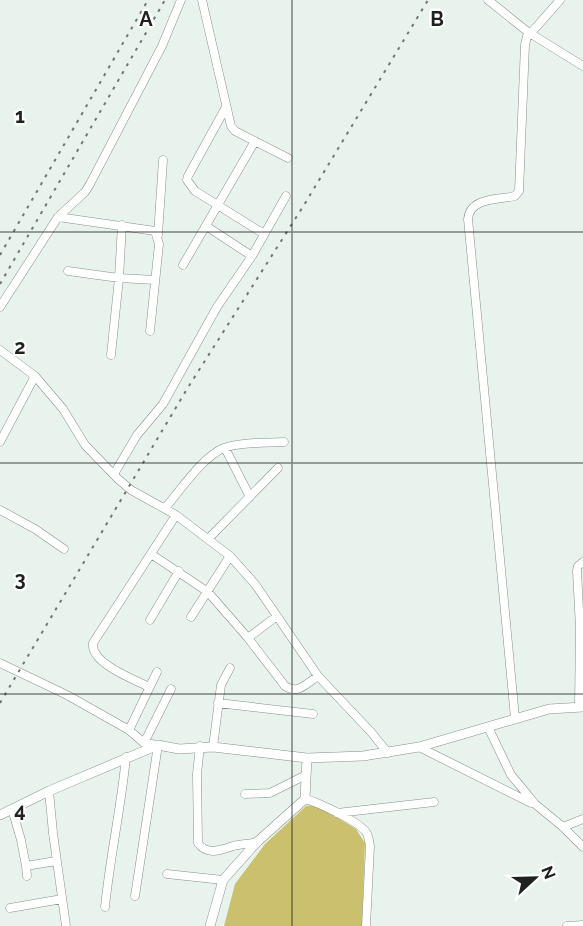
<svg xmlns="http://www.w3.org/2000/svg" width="583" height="926" viewBox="0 0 583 926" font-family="Raleway,sans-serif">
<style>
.green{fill:#cac06d}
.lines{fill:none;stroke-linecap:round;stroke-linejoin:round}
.minor-casing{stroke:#87908b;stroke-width:9}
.tertiary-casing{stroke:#87908b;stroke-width:10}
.minor{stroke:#fff;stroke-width:8}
.tertiary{stroke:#fff;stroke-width:9}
.rail{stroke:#717874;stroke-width:2;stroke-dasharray:3 6;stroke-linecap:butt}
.grid{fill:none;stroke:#1e211f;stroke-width:1.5;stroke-opacity:0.55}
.grid-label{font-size:20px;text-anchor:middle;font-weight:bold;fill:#1e211f;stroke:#fff;stroke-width:4.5;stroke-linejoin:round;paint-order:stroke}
</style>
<rect width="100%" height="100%" fill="#e8f3ed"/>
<!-- green -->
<path class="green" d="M 317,805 L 356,829 L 365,843 L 362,926 L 224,926 L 235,884 L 265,844 L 306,806 Z"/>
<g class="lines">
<!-- minor casing -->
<g class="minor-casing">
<path id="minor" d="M 202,0 L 231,126 L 235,131 L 288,158
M 488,0 L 528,32 L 583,66
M 531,33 L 560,0
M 226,107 L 188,176 L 187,180 L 195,191 L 264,234
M 58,217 L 155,231 L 159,244 L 150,331
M 206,226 L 252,256
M 158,235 L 163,160
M 183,265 L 255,141
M 68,271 L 119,278 L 155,280
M 0,307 L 58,217 L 85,192 L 90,184 L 162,46 L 181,0
M 0,350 L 35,376 L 63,409 L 85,445 L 118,479 L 131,490 L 176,515 L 230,556 L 255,584 L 318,676 L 371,732 L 388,753
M 111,355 L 119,278 L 122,225
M 0,442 L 35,376
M 225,448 L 250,497
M 114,474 L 137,435 L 163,404 L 217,307 L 252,256 L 286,196
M 165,508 C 180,491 203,456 224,448 C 241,442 265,443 284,442
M 0,510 L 35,529 L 64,549
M 209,538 L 278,468
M 151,554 L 208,592 L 248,638 L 285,686 C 298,695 307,683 318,676
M 191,617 L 230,556
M 150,620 L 179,571
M 248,638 L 277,616
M 0,663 L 67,695 L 129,730 L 144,743 L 158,745 L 135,896
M 149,687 C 133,679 90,663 93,643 L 176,515
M 218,703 L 313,714
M 579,707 L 580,628 L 577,571 L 578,566 L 583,562
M 515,718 L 468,219 C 470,197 499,200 515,196 L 519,191 L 525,45 L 528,32
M 488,727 L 511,775 L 522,788 L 535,804 L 563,827 L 583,847
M 129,730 L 157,672
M 144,743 L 171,689
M 200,746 L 197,774 L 198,843 C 207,856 221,850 233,846 C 241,844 249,844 257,842
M 213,747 L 221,685 L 230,668
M 419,747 L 531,803
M 49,791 L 53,833 L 66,926
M 245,794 L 270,793 L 306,775
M 305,799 C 318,802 359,822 366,832 C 369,836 369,842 370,846 L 366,926
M 12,809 L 21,840 L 26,866
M 337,813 L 434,802
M 563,827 L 583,819
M 167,874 L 223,880
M 27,876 L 26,866 L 56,861
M 105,907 C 110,857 121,808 126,757
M 10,908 L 62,899
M 567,926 L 583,925"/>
</g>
<!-- tertiary casing -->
<g class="tertiary-casing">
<path id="tertiary" d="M 0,815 L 49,791 L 158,745 L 179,749 L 213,747 L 307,758 L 363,756 L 419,747 L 549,709 L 583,707
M 210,926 L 223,880 L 257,842 L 305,799 L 307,758"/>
</g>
<!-- minor -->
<use href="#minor" class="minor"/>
<!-- tertiary -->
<use href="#tertiary" class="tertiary"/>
<!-- rail -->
<path class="rail" d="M 0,255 L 148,0
M 0,284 L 165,0
M 0,703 L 187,389 L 304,205 L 428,0"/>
</g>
<!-- grid -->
<path class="grid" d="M 292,0 L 292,926M 0,232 L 583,232M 0,463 L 583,463M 0,694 L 583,694"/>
<g class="grid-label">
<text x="146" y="26">A</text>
<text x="437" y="26">B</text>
<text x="20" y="123">1</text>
<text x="20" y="354">2</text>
<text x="20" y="586">3</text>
<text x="20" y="817">4</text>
</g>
<!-- north arrow -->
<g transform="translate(535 878) rotate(68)" stroke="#ffffff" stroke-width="4.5" paint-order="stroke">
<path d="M0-4.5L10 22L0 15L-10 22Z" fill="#1e211f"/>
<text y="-9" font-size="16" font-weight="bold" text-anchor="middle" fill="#1e211f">N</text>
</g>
</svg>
